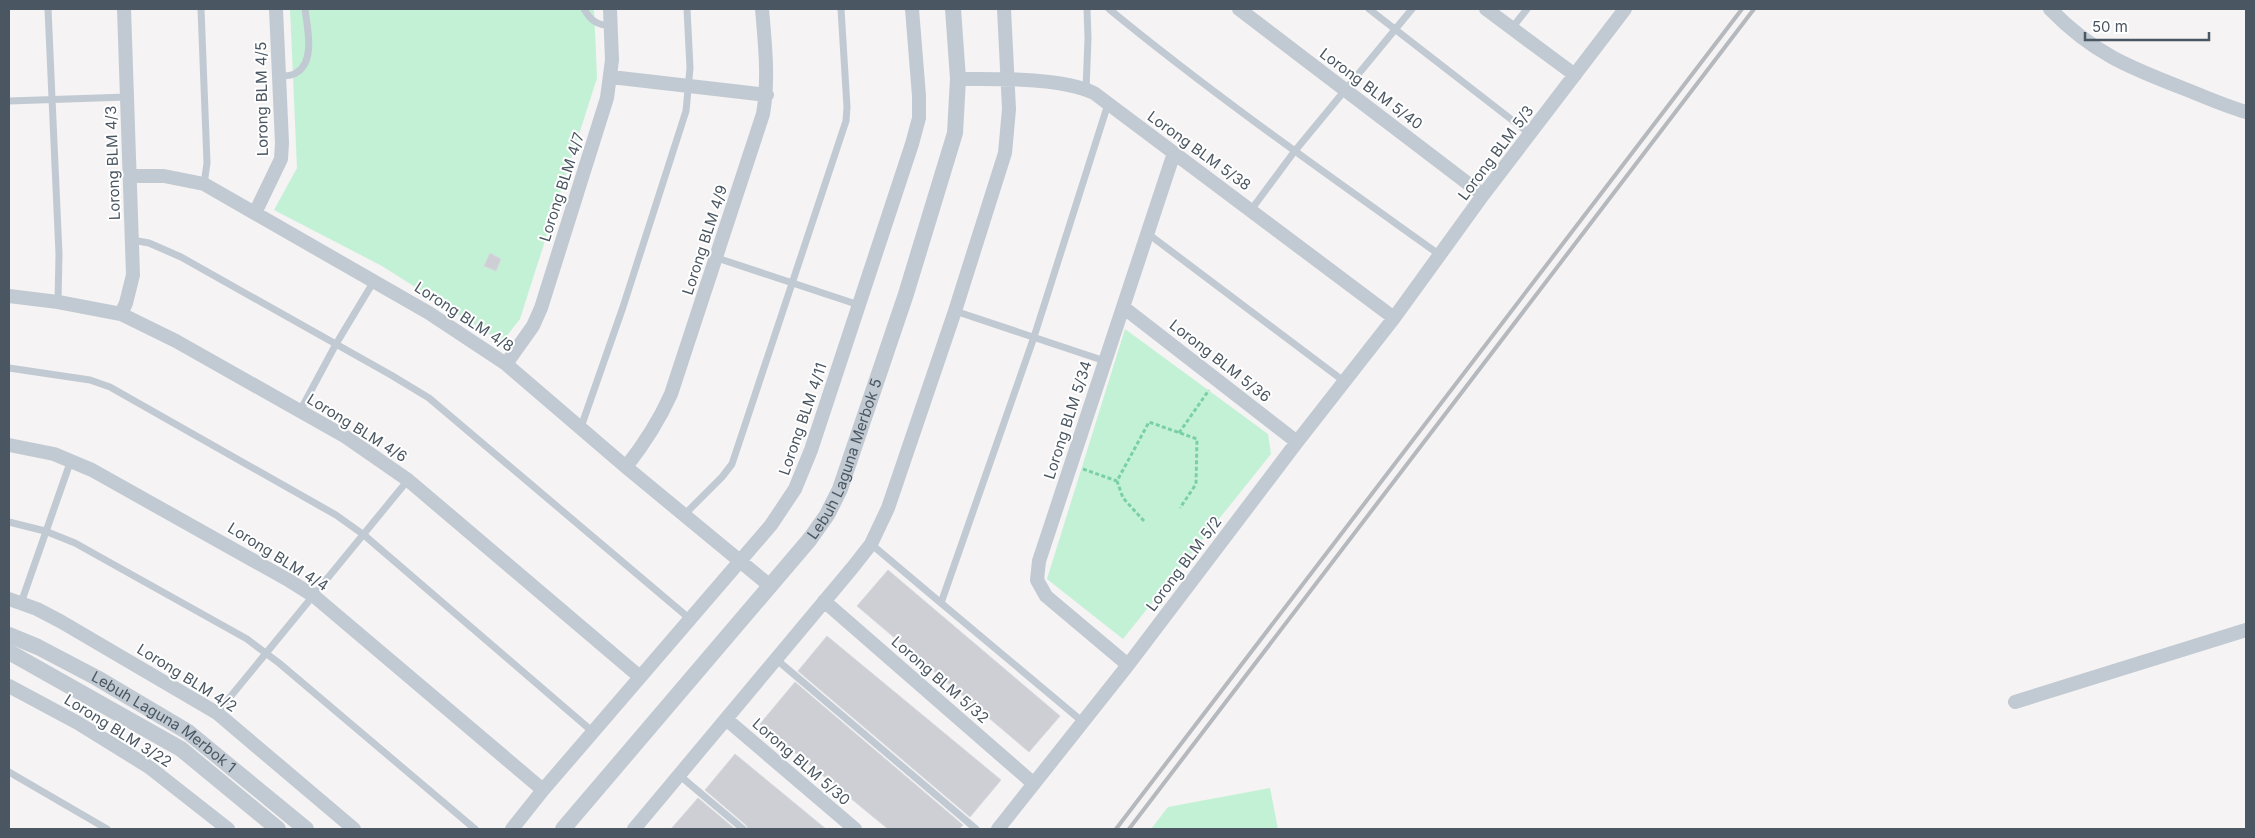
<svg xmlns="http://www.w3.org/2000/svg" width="2255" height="838" viewBox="0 0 2255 838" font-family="Inter,sans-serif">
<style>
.green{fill:#c3f1d5}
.building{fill:#cdcfd5;stroke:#d7d9de}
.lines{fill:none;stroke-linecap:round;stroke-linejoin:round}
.path{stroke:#7ad0a6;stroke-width:3;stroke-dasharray:4 2.5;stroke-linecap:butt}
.service{stroke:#c1cad2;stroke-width:7}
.minor{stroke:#c1cad2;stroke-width:14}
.tertiary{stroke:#c1cad2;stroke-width:16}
.rail{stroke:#b5b8bd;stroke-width:4}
.labels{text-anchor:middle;stroke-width:4;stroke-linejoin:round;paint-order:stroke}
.street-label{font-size:15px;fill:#4a5661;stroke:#fff}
</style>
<rect width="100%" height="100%" fill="#f5f3f3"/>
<!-- green -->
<path class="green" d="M 290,9 L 594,9 L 597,78 L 520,319 L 502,342 L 382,266 L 274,210 L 297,168 Z
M 1125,329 L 1268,434 L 1271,454 L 1123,639 L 1047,579 Z
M 1270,788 L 1278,829 L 1151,829 L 1168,807 Z"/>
<!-- building -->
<path class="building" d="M 490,253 L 501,259 L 496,271 L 484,266 Z
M 888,570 L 1060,716 L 1029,752 L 857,606 Z
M 827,636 L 1001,780 L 970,817 L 798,671 Z
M 795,682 L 963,825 L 959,829 L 888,829 L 760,724 Z
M 735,754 L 826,829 L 748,829 L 746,825 L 705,790 Z
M 698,798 L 735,829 L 671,829 Z"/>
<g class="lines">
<!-- path -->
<path class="path" d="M 1179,433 L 1209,390
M 1083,469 L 1117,481
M 1144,521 L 1123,498 L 1117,481 L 1149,422 L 1197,439 L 1196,484 L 1180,508"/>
<!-- service -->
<path class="service" d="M 48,9 L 59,254 L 58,302
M 201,9 L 207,163 L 204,184
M 584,9 C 591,21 597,25 611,26
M 1109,9 C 1215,96 1328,175 1440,255
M 1369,9 L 1530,134
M 1512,28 L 1527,9
M 280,76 C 285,76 292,76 296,73 C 316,62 307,27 305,9
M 1086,90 L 1088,38 L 1087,9
M 9,101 L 127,97
M 1251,210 L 1294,152 L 1412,9
M 1147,233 L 1345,382
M 132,240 L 149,243 L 181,257 L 391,375 L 429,398 L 690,619
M 717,258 L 859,305
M 955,311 L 1105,361
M 9,368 L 90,380 L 110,387 L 336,515 L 364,535 L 593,732
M 300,411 L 336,344 L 374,281
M 581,427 L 623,307 L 686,111 L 690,68 L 687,9
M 684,515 L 722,477 L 732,464 L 846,121 L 847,107 L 841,9
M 9,522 L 45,531 L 75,543 L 247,639 L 279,663 L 475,829
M 871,544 L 941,603
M 21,603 L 71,460
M 777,660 L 976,829
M 217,713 L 408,480
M 1083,722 L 941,603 L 1034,337 L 1108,104
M 9,772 L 107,829
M 679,775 L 743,829"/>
<!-- minor -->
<path class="minor" d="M 1239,9 L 1483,195
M 1486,9 L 1575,75
M 2050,9 C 2093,53 2128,67 2185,89 C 2205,97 2225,106 2246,112
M 611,77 L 767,95
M 958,79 C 995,79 1060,77 1094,93 L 1394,318
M 129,176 L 164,176 L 204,184 L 429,313 L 506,364 L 626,467 L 769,585
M 255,213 L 281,159 L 282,143 L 276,9
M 9,296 L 58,302 L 121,314 L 176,341 L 346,437 L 408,480 L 640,677
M 1123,307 L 1297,442
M 121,314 L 126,303 L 133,275 L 124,9
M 506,364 L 533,326 L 541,308 L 607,98 L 612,60 L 610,9
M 9,445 L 54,454 L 92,470 L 290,581 L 314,596 L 543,790
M 626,467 C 644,444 659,421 671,394 L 763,114 C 769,79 765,44 762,9
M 9,599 L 37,609 L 60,621 L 217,713 L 354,829
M 824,601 L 1034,784
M 1128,665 L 1046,596 L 1037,580 L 1039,561 L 1174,153
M 9,686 L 78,723 L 149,767 L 228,829
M 2015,702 L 2246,630
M 726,719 L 855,829
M 512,829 L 543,790 L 771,525 L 795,489 L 811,450 L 912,144 L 919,118 L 919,96 L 912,9
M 634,829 L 853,567 L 871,544 L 888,508 L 955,311 L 1005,153 L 1009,109 L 1004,9
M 998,829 L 1128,665 L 1297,442 L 1394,318 L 1483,195 L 1625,9"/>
<!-- tertiary -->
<g class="tertiary">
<path id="s1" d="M 9,635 L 38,647 L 97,678 L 188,732 L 306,829"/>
<path d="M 9,652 L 181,749 L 278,829"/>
<path id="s2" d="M 563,829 L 810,539 L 827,515 L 840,489 L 906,294 L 955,133 L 958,79 L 953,9"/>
</g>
<!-- rail -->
<path class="rail" d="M 1116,829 L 1742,9
M 1129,829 L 1754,9"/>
</g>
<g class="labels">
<!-- street labels -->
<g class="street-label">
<text transform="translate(1371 89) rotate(37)" y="5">Lorong BLM 5/40</text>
<text transform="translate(262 99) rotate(-91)" y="5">Lorong BLM 4/5</text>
<text transform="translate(1199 151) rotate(36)" y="5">Lorong BLM 5/38</text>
<text transform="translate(1496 153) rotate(-53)" y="5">Lorong BLM 5/3</text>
<text transform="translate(113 163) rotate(-92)" y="5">Lorong BLM 4/3</text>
<text transform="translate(562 187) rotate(-72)" y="5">Lorong BLM 4/7</text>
<text transform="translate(705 240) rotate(-72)" y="5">Lorong BLM 4/9</text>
<text transform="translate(464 317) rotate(33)" y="5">Lorong BLM 4/8</text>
<text transform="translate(1220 361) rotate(38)" y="5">Lorong BLM 5/36</text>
<text transform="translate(803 419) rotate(-71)" y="5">Lorong BLM 4/11</text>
<text transform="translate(1068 420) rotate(-72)" y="5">Lorong BLM 5/34</text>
<text transform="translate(357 428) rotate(32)" y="5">Lorong BLM 4/6</text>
<text dy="5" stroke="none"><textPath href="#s2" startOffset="469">Lebuh Laguna Merbok 5</textPath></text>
<text transform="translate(278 557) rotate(32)" y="5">Lorong BLM 4/4</text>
<text transform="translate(1184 564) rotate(-53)" y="5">Lorong BLM 5/2</text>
<text transform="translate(187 678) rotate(32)" y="5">Lorong BLM 4/2</text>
<text transform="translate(940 680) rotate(41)" y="5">Lorong BLM 5/32</text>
<text dy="5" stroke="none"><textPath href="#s1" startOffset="178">Lebuh Laguna Merbok 1</textPath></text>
<text transform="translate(118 731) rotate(32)" y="5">Lorong BLM 3/22</text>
<text transform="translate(801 762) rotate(41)" y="5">Lorong BLM 5/30</text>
</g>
</g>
<!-- border -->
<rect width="2255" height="838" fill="none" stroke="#4a5661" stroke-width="20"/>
<!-- scale -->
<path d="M2085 32v8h124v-8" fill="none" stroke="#4a5661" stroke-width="2.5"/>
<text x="2092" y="32" font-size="15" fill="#4a5661" stroke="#ffffff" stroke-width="4" paint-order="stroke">50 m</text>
</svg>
